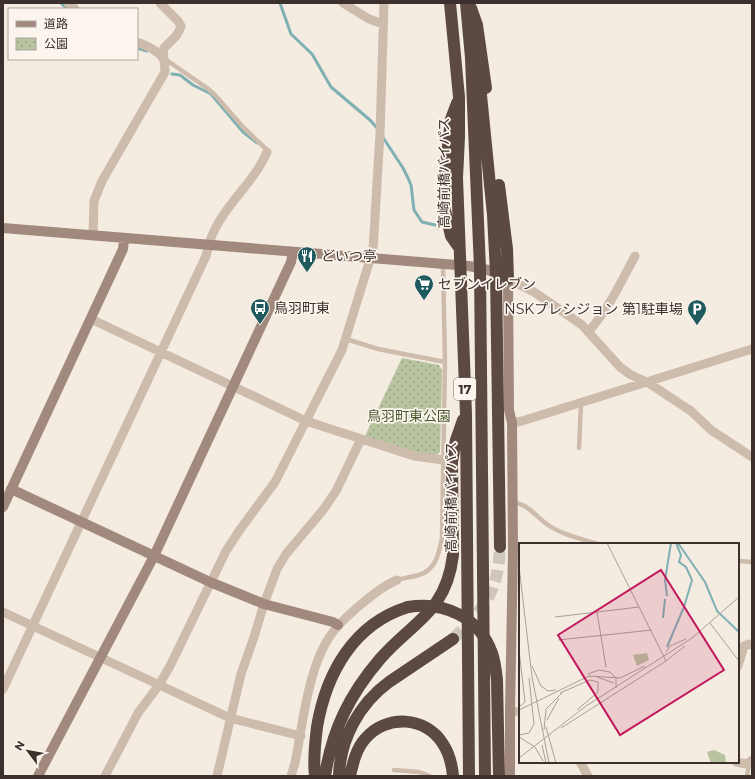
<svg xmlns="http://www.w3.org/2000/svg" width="755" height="779" viewBox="0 0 755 779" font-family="Montserrat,'Noto Sans JP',sans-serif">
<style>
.park{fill:url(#park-dots)}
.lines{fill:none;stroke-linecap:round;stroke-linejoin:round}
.stream{stroke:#7fb0b2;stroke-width:3}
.highway-tunnel{stroke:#cfc6bd;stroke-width:12;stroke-dasharray:12 6;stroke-linecap:butt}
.path{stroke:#b9a596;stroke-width:1.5;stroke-dasharray:2 2;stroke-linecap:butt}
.lane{stroke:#cdbbac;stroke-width:4.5}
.street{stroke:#cdbbac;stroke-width:9}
.secondary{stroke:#a18a7d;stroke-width:10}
.highway{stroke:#5c4a42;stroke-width:12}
.highway-bridge{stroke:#5c4a42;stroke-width:12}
.labels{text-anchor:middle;stroke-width:3.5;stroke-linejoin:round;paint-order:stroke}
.shield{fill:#fbf5ee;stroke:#756b66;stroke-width:1}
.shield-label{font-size:13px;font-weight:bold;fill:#3b302b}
.street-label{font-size:14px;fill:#3b302b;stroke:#fbf5ee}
.poi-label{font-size:14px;fill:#3b302b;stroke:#fbf5ee;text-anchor:start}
.park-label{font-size:14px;fill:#4a5a2e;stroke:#fbf5ee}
.inset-river{fill:none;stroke:#7fb0b2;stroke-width:2}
.inset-road{fill:none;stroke:#aaa098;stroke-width:1}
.view{fill:#c2185b;fill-opacity:0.15;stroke:#c2185b;stroke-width:2}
.inset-edge{fill:none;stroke:#3b302b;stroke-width:2}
</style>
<defs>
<pattern id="park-dots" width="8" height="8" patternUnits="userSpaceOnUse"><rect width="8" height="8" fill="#b8c4a0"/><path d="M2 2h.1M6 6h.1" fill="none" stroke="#97a083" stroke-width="1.8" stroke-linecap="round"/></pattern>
</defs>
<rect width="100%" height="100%" fill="#f4ebe1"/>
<!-- park -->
<path class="park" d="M 402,358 L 439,365 L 442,370 L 440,452 L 436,455 L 422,454 L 365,436 Z"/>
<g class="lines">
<!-- stream -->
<path class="stream" d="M 61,3 L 67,9
M 280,3 L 291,34 L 312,54 L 331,87 L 370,120 L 377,128
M 137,48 L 147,51
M 172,74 L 180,75 L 193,85 L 211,94 L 243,132 L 257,143
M 382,136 L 403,168 L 408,178 L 411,185 L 414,210 L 422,222 L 435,225"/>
<!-- highway-tunnel -->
<path class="highway-tunnel" d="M 453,639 C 484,608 498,594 500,547"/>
<!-- path -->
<path class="path" d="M 438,230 L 437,227 L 439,227"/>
<!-- lane -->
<path class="lane" d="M 165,59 L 207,88 L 215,95 L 244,128 L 265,148 L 267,152
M 346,339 L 378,349 L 445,362
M 579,448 L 581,403
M 512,503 C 527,502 536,517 548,525 C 563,535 581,539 598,544
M 738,561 L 752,562
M 397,580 C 404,578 412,577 419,575 C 436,570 439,553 442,538 L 445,362 L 443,265
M 394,770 L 419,772 L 430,776
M 747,776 L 749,764"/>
<!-- street -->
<path class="street" d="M 68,3 L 75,9
M 343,3 L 369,19 L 383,24
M 137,42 C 147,46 157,50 164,59
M 93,236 L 94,201 L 102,181 L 165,72 C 165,64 162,53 164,48 L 176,36 L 179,31 L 181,26 L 178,21 L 160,3
M 508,279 L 534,292 L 582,325 L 620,367 L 631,375 L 647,382 L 691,411 L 711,430 L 752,457
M 91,319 L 306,421 L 414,456 L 443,460
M 588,332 C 608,310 621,282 635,256
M 512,423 L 522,421 L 752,349
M 3,612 L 230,718 L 301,736
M 738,666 L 744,646 L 749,644 L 752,645
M 3,689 L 206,256 C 208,250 209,244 211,238 C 223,206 254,183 267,152
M 510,711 L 520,712
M 580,762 L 588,776
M 736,762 L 747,764 L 752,760
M 105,776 L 138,713 L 159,685 L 170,666 L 226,551 L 239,531 L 275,482 L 342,350 L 373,250 L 380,134 L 384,3
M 217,776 L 241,674 L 254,637 L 264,604 L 277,569 L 286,554 L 323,510 L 336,491 L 361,439
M 291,776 L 295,763 C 303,724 308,664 333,632 C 340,622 350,614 359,606 C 371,596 383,586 397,580"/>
<!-- secondary -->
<path class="secondary" d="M 3,228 L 469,266 L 488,270 L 508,279 L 509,410 L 512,423 L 513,549 L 510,711 L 510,776
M 11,489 L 210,582 L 264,604 L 333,622 L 338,625
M 3,507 L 123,249 L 124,239
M 38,776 L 154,556 L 291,262 L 293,252"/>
<!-- highway -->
<path class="highway" d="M 450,3 L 459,97 L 459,137 L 457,178 L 466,414 L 469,776
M 466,3 L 471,58 L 480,268 L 485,776
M 471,8 L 477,25 L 486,88
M 477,78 L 481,95 L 493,215 L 496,273 L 500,547
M 457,103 L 451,119 L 445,173 L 444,206 L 451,236 L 458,246
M 499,185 L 507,249 L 508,279
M 315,776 C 313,760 315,743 317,727 C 326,674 353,624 408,607
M 325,776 C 332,730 350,694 380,659 C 413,621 446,613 453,555 L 452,462 L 456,440 L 463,420
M 339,776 C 340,739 359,704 389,682 L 453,639
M 350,776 C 353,763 356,749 365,739 C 386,714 426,716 443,744 C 449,753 452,765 453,776"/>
<!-- highway-bridge -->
<path class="highway-bridge" d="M 408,607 C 444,601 479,617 492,653 C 495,662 496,671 497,680 L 499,776"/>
</g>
<!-- icons -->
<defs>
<g id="restaurant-pin" transform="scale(1)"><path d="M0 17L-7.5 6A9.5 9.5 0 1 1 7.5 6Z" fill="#1f5a5e" stroke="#fbf5ee"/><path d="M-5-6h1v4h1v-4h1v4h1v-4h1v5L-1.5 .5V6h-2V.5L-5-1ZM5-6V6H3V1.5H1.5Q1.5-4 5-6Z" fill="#fff"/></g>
<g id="supermarket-pin" transform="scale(1)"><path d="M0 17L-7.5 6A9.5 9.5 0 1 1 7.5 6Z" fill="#1f5a5e" stroke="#fbf5ee"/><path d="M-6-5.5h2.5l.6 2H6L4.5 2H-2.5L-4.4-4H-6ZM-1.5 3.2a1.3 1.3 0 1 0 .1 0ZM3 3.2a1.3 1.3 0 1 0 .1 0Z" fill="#fff"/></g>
<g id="bus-pin" transform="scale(1)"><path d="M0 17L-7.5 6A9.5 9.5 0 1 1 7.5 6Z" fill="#1f5a5e" stroke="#fbf5ee"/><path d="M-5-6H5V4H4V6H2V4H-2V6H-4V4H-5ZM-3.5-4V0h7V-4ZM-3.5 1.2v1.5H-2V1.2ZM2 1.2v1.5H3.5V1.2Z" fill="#fff"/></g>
<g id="parking-pin" transform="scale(1)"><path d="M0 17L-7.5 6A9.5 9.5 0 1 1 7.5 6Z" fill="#1f5a5e" stroke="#fbf5ee"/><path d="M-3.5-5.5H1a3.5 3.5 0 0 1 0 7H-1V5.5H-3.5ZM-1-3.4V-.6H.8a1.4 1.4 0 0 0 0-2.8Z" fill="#fff"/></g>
</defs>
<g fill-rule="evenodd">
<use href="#restaurant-pin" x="307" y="256"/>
<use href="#supermarket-pin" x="424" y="284"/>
<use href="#bus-pin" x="260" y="308"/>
<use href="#parking-pin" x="697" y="309"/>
</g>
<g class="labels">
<!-- shield labels -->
<rect class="shield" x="454" y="378" width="22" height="22" rx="3"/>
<g class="shield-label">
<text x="465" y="394">17</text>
</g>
<!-- street labels -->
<g class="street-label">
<text transform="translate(444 173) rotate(-90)" y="5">高崎前橋バイパス</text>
<text transform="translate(451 497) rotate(-90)" y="5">高崎前橋バイパス</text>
</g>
<!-- poi labels -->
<g class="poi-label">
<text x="321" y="261">どいつ亭</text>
<text x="438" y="289">セブンイレブン</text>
<text x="274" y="313">鳥羽町東</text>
<text x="683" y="314" text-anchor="end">NSKプレシジョン 第1駐車場</text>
</g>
<!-- park labels -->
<g class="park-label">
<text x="409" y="421">鳥羽町東公園</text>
</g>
</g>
<!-- overview -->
<g transform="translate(519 543)">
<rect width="220" height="220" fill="#f4ebe1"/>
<path d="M 195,207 L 206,212 L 207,220 L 192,220 L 188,209 Z" fill="#b8c4a0"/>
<path d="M 128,110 L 130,117 L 118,123 L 114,112 Z" fill="#b8c4a0"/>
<path class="inset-river" d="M 159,0 L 186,39 L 198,68 L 220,89M 148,53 L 146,37 L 152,0M 144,75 L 146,56M 148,104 L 165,64 L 173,37 L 167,24 L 160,19 L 162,12 L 157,0"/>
<path class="inset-road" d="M 0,23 L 13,134 L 30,220M 78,69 L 87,124M 36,74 L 120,64M 191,80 L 220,118M 39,97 L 133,87M 0,107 L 6,159 L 0,164M 147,109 L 151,103 L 167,96M 147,118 L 166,103M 13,123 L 22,143 L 29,148 L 37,147M 69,131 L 80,127 L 91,129 L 97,135 L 97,145M 78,134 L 95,140M 41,150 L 71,137 L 79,139 L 79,149 L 58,167M 0,167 L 70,133 L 101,135 L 126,123M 28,177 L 40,155M 27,184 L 37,220M 42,185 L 147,118 L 88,0M 25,187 L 27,166 L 43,150M 0,192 L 10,190 L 15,181 L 10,135M 0,194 L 16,204 L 24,218M 23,202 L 27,220M 0,215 L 67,163 L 173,95 L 220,54"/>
<path class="view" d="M 142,27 L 205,127 L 101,192 L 39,92 Z"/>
<rect width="220" height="220" class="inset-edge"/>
</g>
<!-- border -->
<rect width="755" height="779" fill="none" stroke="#3b302b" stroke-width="8"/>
<!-- legend -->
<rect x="8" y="8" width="130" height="52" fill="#fbf5ee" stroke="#aea6a0"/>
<rect x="16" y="21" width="20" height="6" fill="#a18a7d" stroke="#aea6a0"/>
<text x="44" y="28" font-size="12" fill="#3b302b">道路</text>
<rect x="16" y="38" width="20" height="12" fill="url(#park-dots)" stroke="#aea6a0"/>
<text x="44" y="48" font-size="12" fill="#3b302b">公園</text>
<!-- north arrow -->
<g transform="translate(28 751) rotate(302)" stroke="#fbf5ee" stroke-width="3" paint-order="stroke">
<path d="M0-3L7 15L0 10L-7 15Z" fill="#3b302b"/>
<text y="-6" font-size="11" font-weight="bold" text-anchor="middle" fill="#3b302b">N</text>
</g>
</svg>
